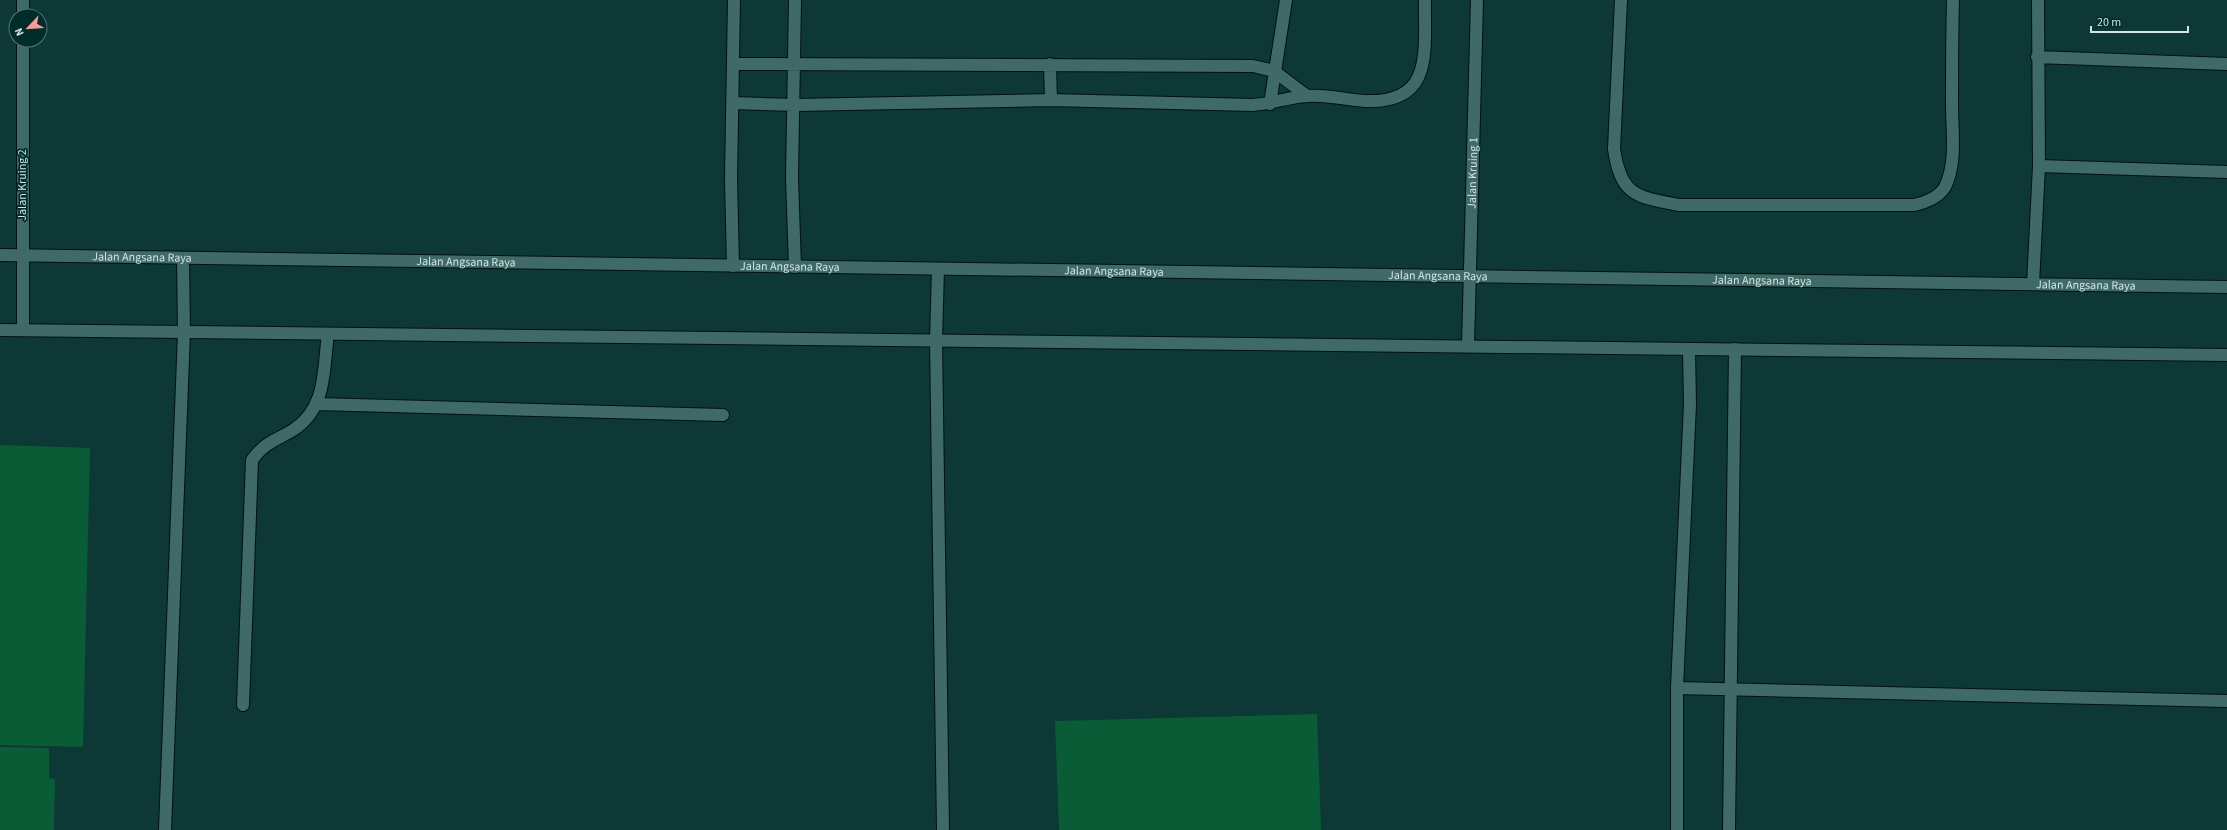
<svg xmlns="http://www.w3.org/2000/svg" width="2227" height="830" viewBox="0 0 2227 830" font-family="'Source Sans 3',sans-serif">
<style>
.built{fill:#0d3836;fill-rule:evenodd}
.building{fill:#0a5c36}
.lines{fill:none;stroke-linecap:round;stroke-linejoin:round}
.lane-casing{stroke:#001211;stroke-width:14}
.street-casing{stroke:#001211;stroke-width:14}
.lane{stroke:#406a67;stroke-width:12}
.street{stroke:#406a67;stroke-width:12}
.labels{text-anchor:middle;stroke-width:3.5;stroke-linejoin:round;paint-order:stroke}
.street-label{font-size:12px;fill:#cfe5e3;stroke:#002c2a}
</style>
<rect width="100%" height="100%" fill="#002c2a"/>
<!-- built -->
<path class="built" d="M 0,0 L 2227,0 L 2227,830 L 0,830 ZM 16,16 L 40,16 L 40,40 L 16,40 Z"/>
<!-- building -->
<path class="building" d="M 0,445 L 90,448 L 83,747 L 0,745 Z
M 1317,714 L 1321,830 L 1059,830 L 1055,721 Z
M 0,747 L 49,748 L 49,778 L 55,779 L 54,830 L 0,830 Z"/>
<g class="lines">
<!-- lane casing -->
<g class="lane-casing">
<path id="lane" d="M 1621,0 L 1614,149 C 1621,196 1636,197 1679,205 L 1914,205 C 1925,203 1939,197 1945,187 C 1957,163 1952,130 1952,105 C 1952,70 1952,35 1953,0
M 2037,57 L 2227,64
M 733,64 L 1253,66 L 1274,71 L 1307,96
M 1050,64 L 1051,100
M 734,103 L 795,105 L 1051,100 L 1253,105 C 1271,104 1289,97 1307,96 C 1326,94 1346,100 1365,101 C 1435,104 1424,50 1425,0
M 1270,104 L 1286,0
M 2039,166 L 2227,172
M 733,266 L 731,178 L 734,0
M 795,267 L 792,178 L 795,0
M 938,269 L 936,340 L 943,830
M 2033,284 L 2039,166 L 2038,0
M 317,404 L 723,415
M 1677,688 L 2227,701
M 243,705 L 252,460 C 265,442 275,441 293,430 C 327,408 323,371 328,334
M 165,830 L 184,332 L 183,258
M 1677,830 L 1677,688 L 1690,404 L 1689,349
M 1729,830 L 1735,349"/>
</g>
<!-- street casing -->
<g class="street-casing">
<g id="street">
<path d="M 23,16 L 23,0"/>
<path d="M 23,40 L 23,330"/>
<path id="s1" d="M 0,255 L 2227,287"/>
<path d="M 0,330 L 2227,355"/>
<path id="s2" d="M 1468,346 L 1477,0"/>
</g>
</g>
<!-- lane -->
<use href="#lane" class="lane"/>
<!-- street -->
<use href="#street" class="street"/>
</g>
<g class="labels">
<!-- street labels -->
<g class="street-label">
<text dy="4" stroke="none"><textPath href="#s2" startOffset="173">Jalan Kruing 1</textPath></text>
<text transform="translate(22 185) rotate(-90)" y="4">Jalan Kruing 2</text>
<text dy="4" stroke="none"><textPath href="#s1" startOffset="142">Jalan Angsana Raya</textPath></text>
<text dy="4" stroke="none"><textPath href="#s1" startOffset="466">Jalan Angsana Raya</textPath></text>
<text dy="4" stroke="none"><textPath href="#s1" startOffset="790">Jalan Angsana Raya</textPath></text>
<text dy="4" stroke="none"><textPath href="#s1" startOffset="1114">Jalan Angsana Raya</textPath></text>
<text dy="4" stroke="none"><textPath href="#s1" startOffset="1438">Jalan Angsana Raya</textPath></text>
<text dy="4" stroke="none"><textPath href="#s1" startOffset="1762">Jalan Angsana Raya</textPath></text>
<text dy="4" stroke="none"><textPath href="#s1" startOffset="2086">Jalan Angsana Raya</textPath></text>
</g>
</g>
<!-- north arrow -->
<g transform="translate(28 28) rotate(245)"><circle r="19" fill="#002c2a" stroke="#537674"/>
<path d="M0-3L7 15L0 10L-7 15Z" fill="#f59c94"/>
<text y="-6" font-size="11" font-weight="bold" text-anchor="middle" fill="#cfe5e3">N</text>
</g>
<!-- scale -->
<path d="M2091 26v6h97v-6" fill="none" stroke="#cfe5e3" stroke-width="2"/>
<text x="2097" y="26" font-size="12" fill="#cfe5e3" stroke="#002c2a" stroke-width="3" paint-order="stroke">20 m</text>
</svg>
